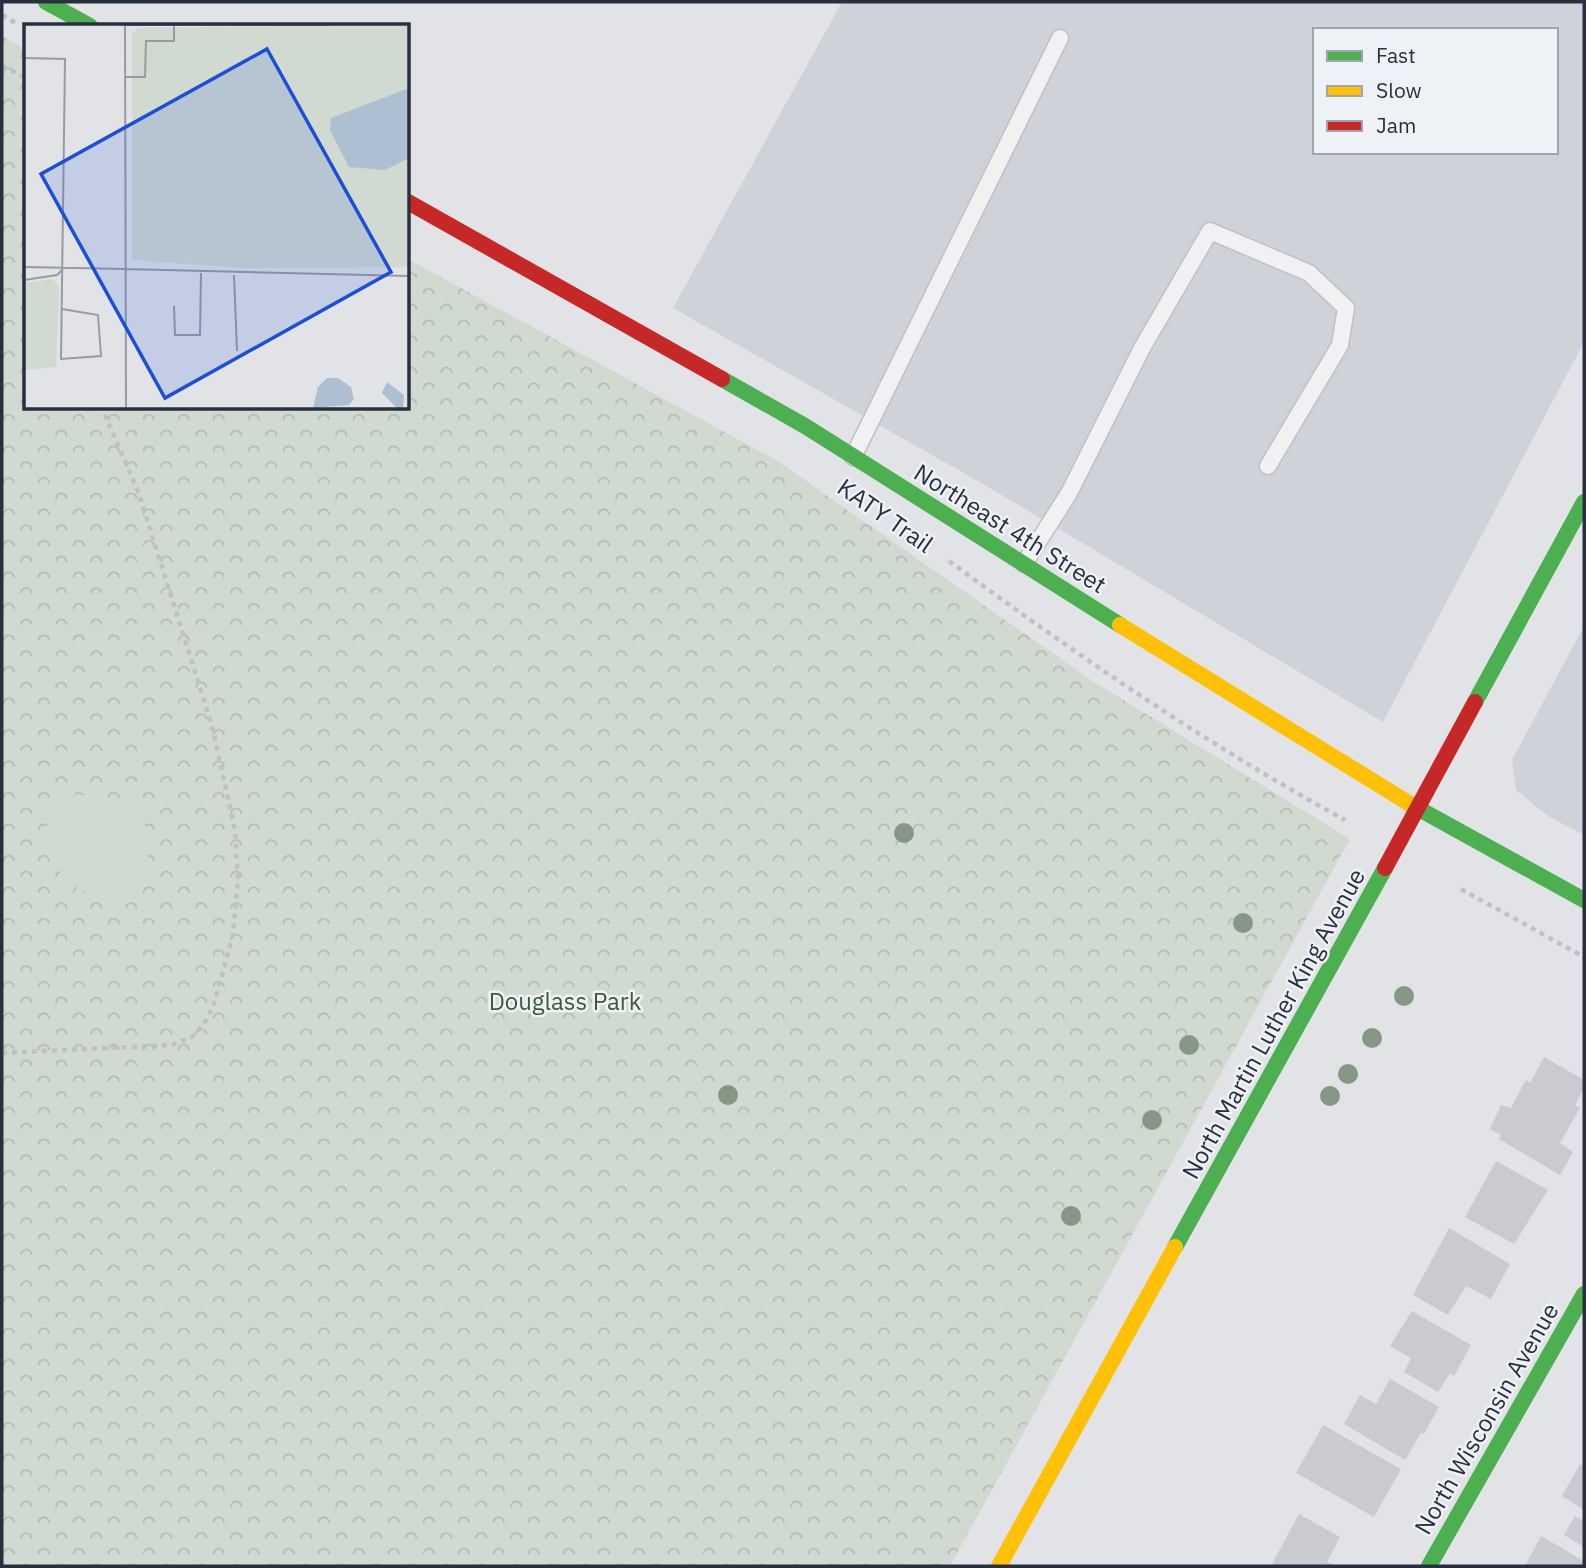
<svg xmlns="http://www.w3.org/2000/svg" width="1586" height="1568" viewBox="0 0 1586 1568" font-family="'IBM Plex Sans',sans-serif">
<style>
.built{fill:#cfd3d9;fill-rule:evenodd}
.park{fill:url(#park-crowns)}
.pitch{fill:#d1dad1}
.building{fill:#c9cbce}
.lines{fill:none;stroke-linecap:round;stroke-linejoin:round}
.lane-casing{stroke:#bfc1c4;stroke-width:19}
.path{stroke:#c0c1c7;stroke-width:4.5;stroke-dasharray:5 5;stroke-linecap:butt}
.lane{stroke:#f1f1f3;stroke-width:16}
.fast{stroke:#4caf50;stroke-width:16}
.slow{stroke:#ffc107;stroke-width:16}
.jam{stroke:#c62828;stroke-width:16}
.tree{fill:#869885}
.labels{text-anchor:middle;stroke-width:5;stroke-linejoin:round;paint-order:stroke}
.street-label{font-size:24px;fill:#283040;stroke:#eef1f6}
.park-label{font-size:24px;fill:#3c5b35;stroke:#eef1f6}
.inset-road{fill:none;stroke:#979ba4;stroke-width:2}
.view{fill:#1d4ed8;fill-opacity:0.15;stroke:#1d4ed8;stroke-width:3.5}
.inset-edge{fill:none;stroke:#283040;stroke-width:3.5}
</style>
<defs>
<pattern id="park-crowns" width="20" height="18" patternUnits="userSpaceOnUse" patternTransform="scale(1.75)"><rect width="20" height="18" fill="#d1dad1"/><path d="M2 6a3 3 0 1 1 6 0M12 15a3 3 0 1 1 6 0" fill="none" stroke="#b3bbb4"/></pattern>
</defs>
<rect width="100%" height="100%" fill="#e1e3e6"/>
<!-- built -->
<path class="built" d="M 842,2 L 1584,2 L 1584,342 L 1383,722 L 990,488 L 673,308 ZM 1315,30 L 1556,30 L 1556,152 L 1315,152 Z
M 1584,626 L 1584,835 L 1548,816 L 1516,790 L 1512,760 Z"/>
<!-- park -->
<path class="park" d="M 2,36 L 26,50 L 26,408 L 408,408 L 408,259 L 776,460 L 1094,682 L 1350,839 L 950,1566 L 2,1566 Z"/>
<!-- pitch -->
<path class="pitch" d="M 69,794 C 110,798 151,794 147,848 C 147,859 149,875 141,884 C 97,934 3,842 69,794 Z"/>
<!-- building -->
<path class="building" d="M 1544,1057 L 1584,1080 L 1584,1088 L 1575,1105 L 1580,1108 L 1560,1143 L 1573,1152 L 1560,1175 L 1499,1139 L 1501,1135 L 1490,1129 L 1501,1105 L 1511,1108 L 1526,1080 L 1530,1083 Z
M 1496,1161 L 1548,1190 L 1514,1244 L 1465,1217 Z
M 1449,1228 L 1510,1264 L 1491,1299 L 1466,1286 L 1448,1315 L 1413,1295 Z
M 1412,1311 L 1471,1345 L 1454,1376 L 1450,1373 L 1438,1392 L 1404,1372 L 1411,1358 L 1390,1346 Z
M 1390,1379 L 1439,1407 L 1424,1434 L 1421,1433 L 1405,1460 L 1344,1424 L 1360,1395 L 1376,1404 Z
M 1323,1425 L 1401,1469 L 1374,1517 L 1296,1473 Z
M 1580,1464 L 1584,1467 L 1584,1510 L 1562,1496 Z
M 1299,1514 L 1340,1537 L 1327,1562 L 1335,1566 L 1271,1566 Z
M 1575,1516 L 1584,1521 L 1584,1547 L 1564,1535 Z
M 1541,1536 L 1584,1561 L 1584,1566 L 1525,1566 Z"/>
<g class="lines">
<!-- lane casing -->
<g class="lane-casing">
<path id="lane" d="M 853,457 L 1060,38
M 1024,564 L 1069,493 L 1142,348 L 1210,231 L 1309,273 L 1346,308 L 1340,345 L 1268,466"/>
</g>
<!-- path -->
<path class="path" d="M 2,15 L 16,23
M 2,66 L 26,78
M 949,561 C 1077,655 1206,744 1345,820
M 1461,889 L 1584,957
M 2,1053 L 172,1045 L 192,1037 L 204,1024 L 214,1004 L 233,935 L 238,880 L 235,830 L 212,726 L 139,494 L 102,408"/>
<!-- lane -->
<use href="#lane" class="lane"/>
<!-- fast -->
<path class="fast" d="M 46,2 L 90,26
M 722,379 L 805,426 L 1120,625
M 1475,702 L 1584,502
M 1410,804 L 1584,900
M 1175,1247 L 1385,868
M 1429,1566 L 1584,1294"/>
<!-- slow -->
<path class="slow" d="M 1120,625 L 1410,804
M 999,1566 L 1175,1247"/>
<!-- jam -->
<path class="jam" d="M 408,202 L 722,379
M 1385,868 L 1475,702"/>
</g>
<!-- trees -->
<g class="tree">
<circle cx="904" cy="833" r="10"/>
<circle cx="1243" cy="923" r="10"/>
<circle cx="1404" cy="996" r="10"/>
<circle cx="1372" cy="1038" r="10"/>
<circle cx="1189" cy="1045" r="10"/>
<circle cx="1348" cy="1074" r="10"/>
<circle cx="728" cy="1095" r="10"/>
<circle cx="1330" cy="1096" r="10"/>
<circle cx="1152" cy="1120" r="10"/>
<circle cx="1071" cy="1216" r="10"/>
</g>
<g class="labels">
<!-- street labels -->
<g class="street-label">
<text transform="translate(885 516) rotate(35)" y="8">KATY Trail</text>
<text transform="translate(1010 529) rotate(32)" y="8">Northeast 4th Street</text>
<text transform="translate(1274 1024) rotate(-61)" y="8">North Martin Luther King Avenue</text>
<text transform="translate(1487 1419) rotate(-60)" y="8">North Wisconsin Avenue</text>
</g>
<!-- park labels -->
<g class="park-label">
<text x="565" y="1010">Douglass Park</text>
</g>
</g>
<!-- overview -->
<g transform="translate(24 24)">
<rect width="385" height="385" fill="#e1e3e6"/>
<path d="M 29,255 L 35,264 L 32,343 L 0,346 L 0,259 Z" fill="#d1dad1"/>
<path d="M 328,1 L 385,1 L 385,243 L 220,244 L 108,236 L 108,10 L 113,4 Z" fill="#d1dad1"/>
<path d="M 385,64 L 385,134 L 361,146 L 325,143 L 306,106 L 307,94 ZM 303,354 L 314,354 L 327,363 L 330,375 L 325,381 L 289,384 L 294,363 ZM 363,358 L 380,371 L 379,384 L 373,384 L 358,369 Z" fill="#afbfd2"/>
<path class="inset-road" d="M 101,1 L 306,1M 101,1 L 102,384M 0,34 L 41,35 L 37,335 L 77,332 L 74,291 L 38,285M 101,53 L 121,53 L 122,17 L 150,17 L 150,1M 0,243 L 101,245M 101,245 L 385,252M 210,251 L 213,327M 0,256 L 33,251 L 39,245M 150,282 L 151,311 L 176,311 L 177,249"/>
<path class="view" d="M 243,25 L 367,248 L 141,374 L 17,150 Z"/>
<rect width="385" height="385" class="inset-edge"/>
</g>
<!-- border -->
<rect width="1586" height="1568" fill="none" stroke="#283040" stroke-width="7"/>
<!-- legend -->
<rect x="1313" y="28" width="245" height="126" fill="#eef1f6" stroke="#9fa4ad" stroke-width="2"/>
<rect x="1327" y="51" width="35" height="10" fill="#4caf50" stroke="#9fa4ad" stroke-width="2"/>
<text x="1376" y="63" font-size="21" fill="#283040">Fast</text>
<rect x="1327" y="86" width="35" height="10" fill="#ffc107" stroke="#9fa4ad" stroke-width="2"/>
<text x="1376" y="98" font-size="21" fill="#283040">Slow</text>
<rect x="1327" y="121" width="35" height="10" fill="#c62828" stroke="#9fa4ad" stroke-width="2"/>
<text x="1376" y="133" font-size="21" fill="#283040">Jam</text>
</svg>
